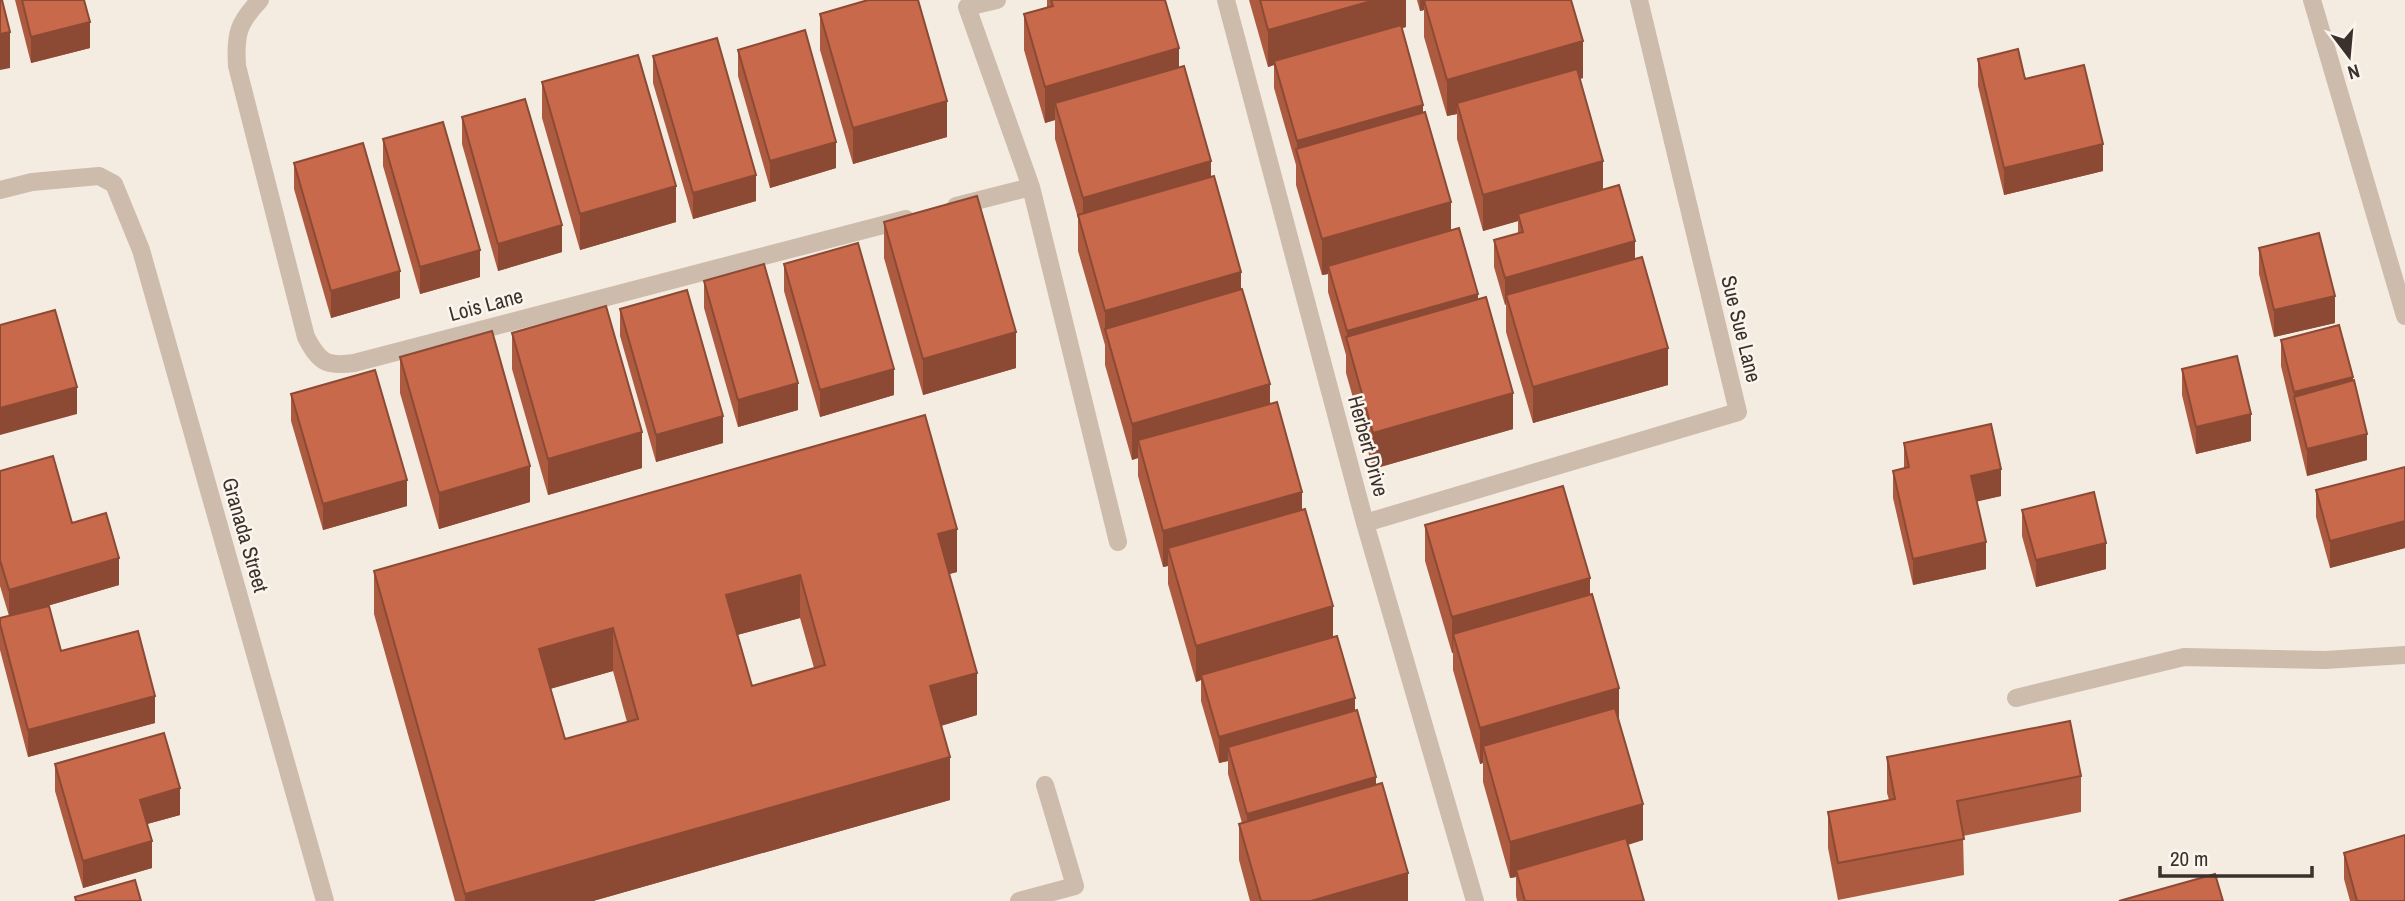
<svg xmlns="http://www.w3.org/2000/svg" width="2405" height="901" viewBox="0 0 2405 901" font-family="'Archivo Narrow',sans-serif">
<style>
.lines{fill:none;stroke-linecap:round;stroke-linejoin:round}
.minor{stroke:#cdbbac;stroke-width:18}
.wall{fill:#ac5a40;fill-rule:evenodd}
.shaded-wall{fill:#8c4a34}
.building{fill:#c8694b;stroke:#8c4a34;stroke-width:2;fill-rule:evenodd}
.labels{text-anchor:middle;stroke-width:5;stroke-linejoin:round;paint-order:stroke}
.street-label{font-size:21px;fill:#3b302b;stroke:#fbf5ee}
</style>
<rect width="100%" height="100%" fill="#f4ebe1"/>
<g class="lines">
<!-- minor -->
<path class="minor" d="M 260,0 C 238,23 235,34 237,66 L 306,337 C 319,362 326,367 354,363 L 906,219
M 997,0 L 967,7 L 1031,187 L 1118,542
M 1226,0 L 1365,523 L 1475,901
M 2312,0 L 2405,316
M 0,190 L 32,182 L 99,176 L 114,184 L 141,250 L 325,901
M 956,206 L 1031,187
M 1365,523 L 1738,412 L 1639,0
M 2016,698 L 2184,657 L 2325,660 L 2405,655
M 1019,901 L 1075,886 L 1045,785"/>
</g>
<!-- wall -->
<path class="wall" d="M 15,0 L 84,0 L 90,48 L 31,63 Z
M 1047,0 L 1165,0 L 1179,67 L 1211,177 L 1270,404 L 1302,510 L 1333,637 L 1408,901 L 1250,901 L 1239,860 L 1239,824 L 1242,823 L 1228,774 L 1228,761 L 1219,763 L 1201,701 L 1201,680 L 1196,682 L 1168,584 L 1168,566 L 1163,567 L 1138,476 L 1138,458 L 1132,460 L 1105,365 L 1105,345 L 1078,251 L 1078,218 L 1055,139 L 1055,120 L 1045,123 L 1024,50 L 1024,14 L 1047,8 Z
M 1249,0 L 1406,0 L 1406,27 L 1402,28 L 1423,113 L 1451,230 L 1478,299 L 1513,429 L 1373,469 L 1346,373 L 1346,355 L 1328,292 L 1328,274 L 1322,275 L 1296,185 L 1296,165 L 1274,88 L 1274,65 L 1268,67 Z
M 1417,0 L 1571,0 L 1583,78 L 1579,79 L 1603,189 L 1635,259 L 1668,385 L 1533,423 L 1506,332 L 1506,304 L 1505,305 L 1494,267 L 1494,240 L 1518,233 L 1518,221 L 1483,231 L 1457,139 L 1457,114 L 1447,116 L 1424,37 L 1424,10 L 1420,11 Z
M 820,14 L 947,137 L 853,164 L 820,50 Z
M 738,50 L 836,168 L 770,188 L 738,76 Z
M 653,56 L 756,201 L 693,219 L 653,83 Z
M 1978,59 L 2025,79 L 2103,171 L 2004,195 L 1978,86 Z
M 542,82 L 676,222 L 580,250 L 542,118 Z
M 462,117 L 562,252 L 498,271 L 462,144 Z
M 383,139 L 480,277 L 420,294 L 383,166 Z
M 294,163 L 400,298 L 331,318 L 294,189 Z
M 884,222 L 1016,368 L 923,395 L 884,258 Z
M 2259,248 L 2335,323 L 2274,337 L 2259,274 Z
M 784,264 L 894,395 L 820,417 L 784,291 Z
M 704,281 L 798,410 L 738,427 L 704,308 Z
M 620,309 L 723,443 L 656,462 L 620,336 Z
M 512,333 L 642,468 L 548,495 L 512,369 Z
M 2281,340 L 2353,381 L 2367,460 L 2307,476 L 2281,366 Z
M 400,357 L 530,502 L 439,529 L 400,393 Z
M 2182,369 L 2251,441 L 2196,454 L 2182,395 Z
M 291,394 L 407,506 L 323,530 L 291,421 Z
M 1904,443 L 2001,496 L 1977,501 L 1986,569 L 1913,585 L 1893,498 L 1893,471 L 1904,469 Z
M 2405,467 L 2405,548 L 2330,568 L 2316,517 L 2316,490 Z
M 0,471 L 72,523 L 119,585 L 30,611 L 61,651 L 155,723 L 28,757 L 0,650 L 0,618 L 9,616 L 0,586 Z
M 2022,510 L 2106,569 L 2036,587 L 2022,536 Z
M 1425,525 L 1590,595 L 1619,721 L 1643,840 L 1628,845 L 1644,901 L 1517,901 L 1516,896 L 1516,877 L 1510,878 L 1483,782 L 1483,763 L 1480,764 L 1453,670 L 1453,653 L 1452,653 L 1425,561 Z
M 374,571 L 957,572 L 949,574 L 977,715 L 941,726 L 950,800 L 593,901 L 455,901 L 374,614 ZM 800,618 L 814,668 L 752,686 L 737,635 ZM 613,671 L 627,722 L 565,739 L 550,689 Z
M 1887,757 L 2081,776 L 2081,812 L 1963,836 L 1964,875 L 1838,900 L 1828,848 L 1828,812 L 1889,800 L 1887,793 Z
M 55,764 L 180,815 L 147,824 L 152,868 L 83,888 L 55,791 Z
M 2344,853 L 2405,901 L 2350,901 L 2344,879 Z"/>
<!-- shaded-wall -->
<path class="shaded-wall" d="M 1375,0 L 1406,0 L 1406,27 L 1275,65 L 1274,61 L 1274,65 L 1268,67 L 1268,30 Z
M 1420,0 L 1458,0 L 1424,1 L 1424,10 L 1420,11 Z
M 90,22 L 90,48 L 31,63 L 31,37 Z
M 10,32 L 10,68 L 0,70 L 0,34 Z
M 1583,41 L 1583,78 L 1460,113 L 1457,103 L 1457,114 L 1447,116 L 1447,80 Z
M 1179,48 L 1179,84 L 1055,103 L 1055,120 L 1045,123 L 1045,87 Z
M 947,101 L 947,137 L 853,164 L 853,128 Z
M 1423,105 L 1423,131 L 1297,152 L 1297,141 Z
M 836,142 L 836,168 L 770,188 L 770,161 Z
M 2103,144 L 2103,171 L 2004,195 L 2004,168 Z
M 1211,161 L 1211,197 L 1083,231 L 1083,198 Z
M 1603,161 L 1603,197 L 1518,214 L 1518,221 L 1483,231 L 1483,195 Z
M 756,175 L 756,201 L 693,219 L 693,193 Z
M 676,186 L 676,222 L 580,250 L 580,214 Z
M 1451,202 L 1451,239 L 1328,266 L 1328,274 L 1322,275 L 1322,239 Z
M 562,225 L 562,252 L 498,271 L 498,244 Z
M 1635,241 L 1635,268 L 1506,295 L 1506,304 L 1505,305 L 1505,278 Z
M 480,250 L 480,277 L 420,294 L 420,267 Z
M 400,271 L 400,298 L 331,318 L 331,291 Z
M 1241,272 L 1241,308 L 1105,331 L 1105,311 Z
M 1478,294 L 1478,320 L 1347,340 L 1347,331 Z
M 2335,296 L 2335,323 L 2274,337 L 2274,310 Z
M 1016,332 L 1016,368 L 923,395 L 923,359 Z
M 1668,348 L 1668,385 L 1533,423 L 1533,387 Z
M 894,369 L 894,395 L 820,417 L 820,390 Z
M 2353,377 L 2353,404 L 2294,397 L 2294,392 Z
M 798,383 L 798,410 L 738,427 L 738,400 Z
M 1270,384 L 1270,421 L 1138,440 L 1138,458 L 1132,460 L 1132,424 Z
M 77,387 L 77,414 L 0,435 L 0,408 Z
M 1513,393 L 1513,429 L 1373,469 L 1373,433 Z
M 2251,414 L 2251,441 L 2196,454 L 2196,427 Z
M 723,416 L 723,443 L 656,462 L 656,435 Z
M 642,432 L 642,468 L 548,495 L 548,459 Z
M 2367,434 L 2367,460 L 2307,476 L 2307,449 Z
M 530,466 L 530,502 L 439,529 L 439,493 Z
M 2001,469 L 2001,496 L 1971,503 L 1971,476 Z
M 407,480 L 407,506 L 323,530 L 323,504 Z
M 1302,492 L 1302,528 L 1168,548 L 1168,566 L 1163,567 L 1163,531 Z
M 2405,521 L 2405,548 L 2330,568 L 2330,541 Z
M 957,529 L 957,572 L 938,577 L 938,534 Z
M 1986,542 L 1986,569 L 1913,585 L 1913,559 Z
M 2106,543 L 2106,569 L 2036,587 L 2036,560 Z
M 119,558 L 119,585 L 9,617 L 9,590 Z
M 800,575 L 800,618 L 726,638 L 726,595 Z
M 1590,578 L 1590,614 L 1453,634 L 1453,653 L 1452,653 L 1452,617 Z
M 1333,606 L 1333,642 L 1201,675 L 1201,680 L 1196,682 L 1196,646 Z
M 613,628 L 613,671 L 539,692 L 539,649 Z
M 977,673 L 977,715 L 930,729 L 930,686 Z
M 1619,688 L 1619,724 L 1483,746 L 1483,763 L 1480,764 L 1480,728 Z
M 155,696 L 155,723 L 28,757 L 28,730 Z
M 1355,698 L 1355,724 L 1228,747 L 1228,761 L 1219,763 L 1219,737 Z
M 950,757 L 950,800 L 593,901 L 465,901 L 465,894 Z
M 1376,777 L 1376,803 L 1247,840 L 1247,814 Z
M 180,788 L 180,815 L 140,826 L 140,800 Z
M 1643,804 L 1643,840 L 1518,876 L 1516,870 L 1516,877 L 1510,878 L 1510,842 Z
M 152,841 L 152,868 L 83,888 L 83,861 Z
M 1408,873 L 1408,901 L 1311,901 Z"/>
<!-- building -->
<path class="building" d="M 0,0 L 2,0 L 10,32 L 0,34 Z
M 22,0 L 84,0 L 90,22 L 31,37 Z
M 868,0 L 918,0 L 947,101 L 853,128 L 820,14 Z
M 1051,0 L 1165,0 L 1179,48 L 1045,87 L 1024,14 L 1053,6 Z
M 1260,0 L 1375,0 L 1268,30 Z
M 1427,0 L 1571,0 L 1583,41 L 1447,80 L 1424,1 Z
M 1401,25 L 1423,105 L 1297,141 L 1274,61 Z
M 805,30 L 836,142 L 770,161 L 738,50 Z
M 717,38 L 756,175 L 693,193 L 653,56 Z
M 2018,49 L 2025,79 L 2084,65 L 2103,144 L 2004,168 L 1978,59 Z
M 638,55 L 676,186 L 580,214 L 542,82 Z
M 1184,66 L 1211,161 L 1083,198 L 1055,103 Z
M 1577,69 L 1603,161 L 1483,195 L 1457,103 Z
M 525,99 L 562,225 L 498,244 L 462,117 Z
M 1425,112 L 1451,202 L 1322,239 L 1296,149 Z
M 443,122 L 480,250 L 420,267 L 383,139 Z
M 363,143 L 400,271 L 331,291 L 294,163 Z
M 1214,176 L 1241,272 L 1105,311 L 1078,215 Z
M 1619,185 L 1635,241 L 1505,278 L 1494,240 L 1523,232 L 1518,214 Z
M 977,196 L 1016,332 L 923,359 L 884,222 Z
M 1459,228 L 1478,294 L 1347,331 L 1328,266 Z
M 2319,233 L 2335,296 L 2274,310 L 2259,248 Z
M 858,243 L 894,369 L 820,390 L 784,264 Z
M 1642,257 L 1668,348 L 1533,387 L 1506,295 Z
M 764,264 L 798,383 L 738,400 L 704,281 Z
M 1242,289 L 1270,384 L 1132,424 L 1105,329 Z
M 687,290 L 723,416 L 656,435 L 620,309 Z
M 1486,297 L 1513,393 L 1373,433 L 1346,337 Z
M 606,306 L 642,432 L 548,459 L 512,333 Z
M 55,310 L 77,387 L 0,408 L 0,325 Z
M 2339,325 L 2353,377 L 2294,392 L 2281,340 Z
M 492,331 L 530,466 L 439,493 L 400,357 Z
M 2237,356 L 2251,414 L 2196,427 L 2182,369 Z
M 375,370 L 407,480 L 323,504 L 291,394 Z
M 2354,380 L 2367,434 L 2307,449 L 2294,397 Z
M 1277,402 L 1302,492 L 1163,531 L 1138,440 Z
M 925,415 L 957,529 L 938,534 L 977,673 L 930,686 L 950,757 L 465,894 L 374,571 ZM 800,575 L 825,665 L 752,686 L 726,595 ZM 613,628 L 638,719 L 565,739 L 539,649 Z
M 1991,424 L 2001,469 L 1971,476 L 1986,542 L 1913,559 L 1893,471 L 1909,467 L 1904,443 Z
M 53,456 L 72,523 L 106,513 L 119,558 L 9,590 L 0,560 L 0,471 Z
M 2405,467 L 2405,521 L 2330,541 L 2316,490 Z
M 1563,486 L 1590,578 L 1452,617 L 1425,525 Z
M 2094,492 L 2106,543 L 2036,560 L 2022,510 Z
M 1305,509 L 1333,606 L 1196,646 L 1168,548 Z
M 1592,594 L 1619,688 L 1480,728 L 1453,634 Z
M 49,606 L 61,651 L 138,631 L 155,696 L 28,730 L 0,624 L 0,618 Z
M 1337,636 L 1355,698 L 1219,737 L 1201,675 Z
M 1615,708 L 1643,804 L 1510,842 L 1483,746 Z
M 1357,710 L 1376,777 L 1247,814 L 1228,747 Z
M 2070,721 L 2081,776 L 1957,801 L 1964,839 L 1838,863 L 1828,812 L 1895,799 L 1887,757 Z
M 164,733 L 180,788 L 140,800 L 152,841 L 83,861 L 55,764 Z
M 1382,783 L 1408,873 L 1311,901 L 1261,901 L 1239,824 Z
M 2405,835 L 2405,901 L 2357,901 L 2344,853 Z
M 1626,838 L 1644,901 L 1525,901 L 1516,870 Z
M 2215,874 L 2223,901 L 2119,901 Z
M 135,880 L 141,901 L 76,901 L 75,897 Z"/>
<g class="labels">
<!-- street labels -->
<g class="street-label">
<text transform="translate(486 305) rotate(-15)" y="7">Lois Lane</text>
<text transform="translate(1741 329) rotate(76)" y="7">Sue Sue Lane</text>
<text transform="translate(1368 446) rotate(75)" y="7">Herbert Drive</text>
<text transform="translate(245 535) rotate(74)" y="7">Granada Street</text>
</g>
</g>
<!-- north arrow -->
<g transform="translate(2349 56) rotate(164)" stroke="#fbf5ee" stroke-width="5" paint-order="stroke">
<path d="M0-5L12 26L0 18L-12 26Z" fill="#3b302b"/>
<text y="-10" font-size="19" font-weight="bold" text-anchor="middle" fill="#3b302b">N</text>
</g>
<!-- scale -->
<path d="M2160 866v10h152v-10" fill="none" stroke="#3b302b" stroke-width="3.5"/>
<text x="2170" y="866" font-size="21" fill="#3b302b" stroke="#fbf5ee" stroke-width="5" paint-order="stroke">20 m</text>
</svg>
